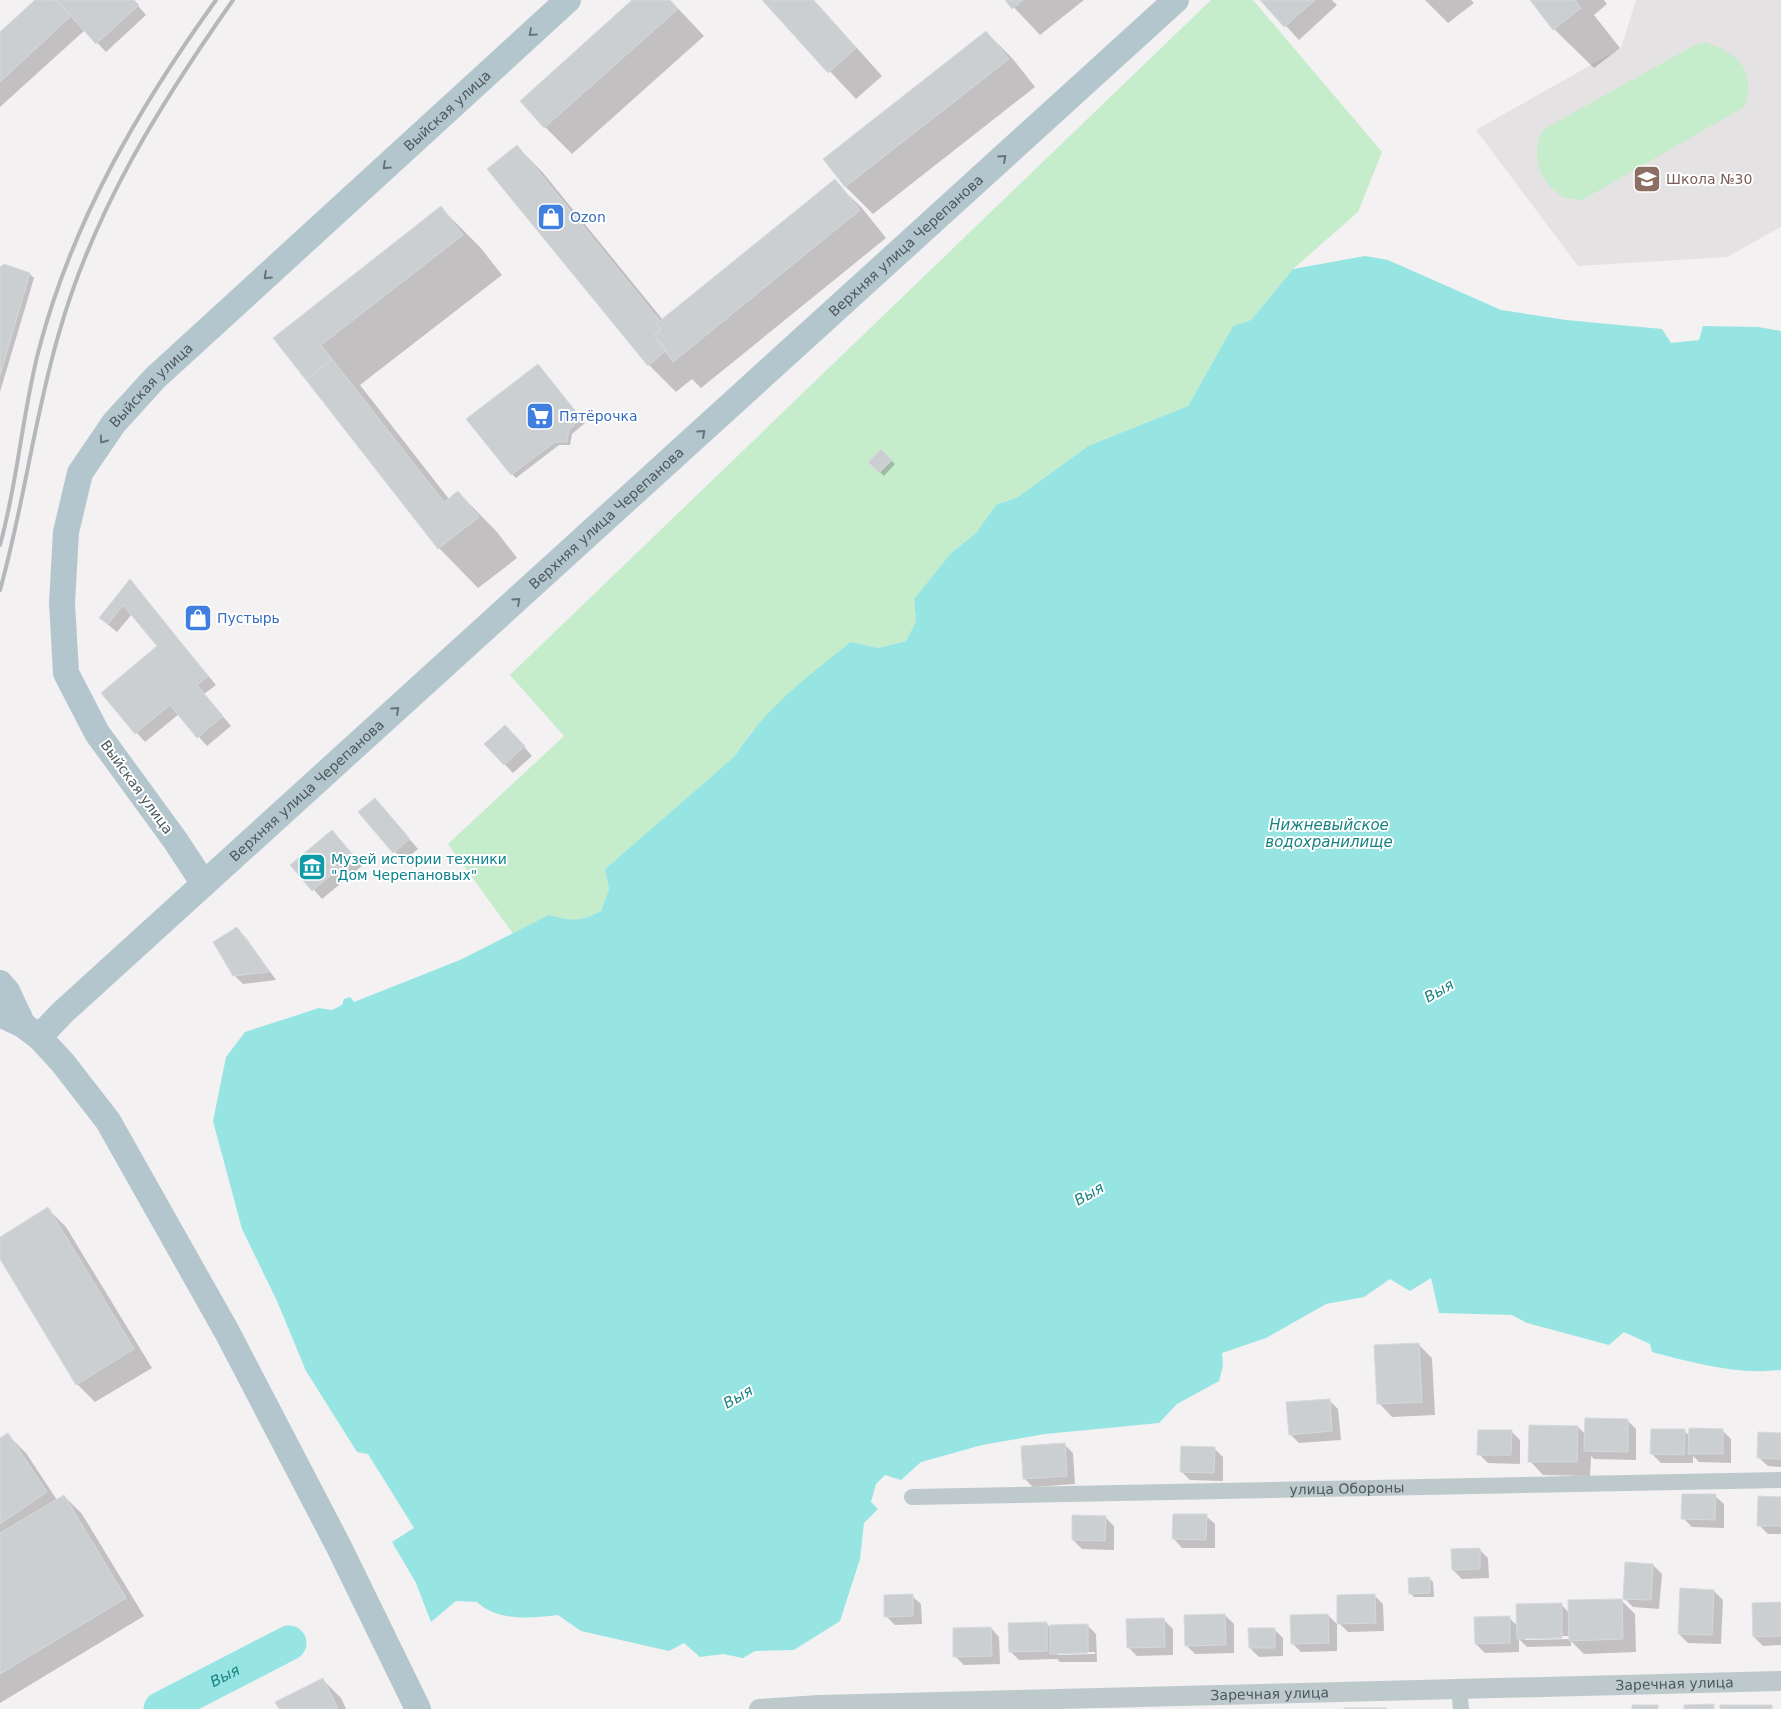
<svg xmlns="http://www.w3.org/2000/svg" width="1781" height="1709" viewBox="0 0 1781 1709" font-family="'DejaVu Sans',sans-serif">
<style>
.education{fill:#e4e2e3}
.green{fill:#c5eccb}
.water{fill:#96e5e3}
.shadow{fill:#0003;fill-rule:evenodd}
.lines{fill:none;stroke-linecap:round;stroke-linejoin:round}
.river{stroke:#96e5e3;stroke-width:35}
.building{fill:#cccfd2;stroke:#d6d9dc}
.minor{stroke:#bec9cc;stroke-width:16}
.tertiary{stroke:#bec9cc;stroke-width:20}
.primary{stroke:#b4c6cd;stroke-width:26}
.rail{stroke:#b4b8bb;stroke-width:4}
.oneway{stroke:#657479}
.labels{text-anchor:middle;stroke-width:4;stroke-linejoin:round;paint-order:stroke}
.street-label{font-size:14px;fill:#4b595d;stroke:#fff}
.education-label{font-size:14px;fill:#785e54;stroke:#fff;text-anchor:start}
.shop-label{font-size:14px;fill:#366cbe;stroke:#fff;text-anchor:start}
.culture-label{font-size:14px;fill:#0d838f;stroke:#fff;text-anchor:start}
.water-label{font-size:15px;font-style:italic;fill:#188381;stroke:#fff}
</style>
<rect width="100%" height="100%" fill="#f3f1f2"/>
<!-- education -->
<path class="education" d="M 1636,0 L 1781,0 L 1781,227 L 1727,257 L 1578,266 L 1476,130 L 1621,48 Z"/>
<!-- green -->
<path class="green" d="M 1211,0 L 1253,0 L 1382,152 L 1358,212 L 1293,269 L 1251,320 L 1233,326 L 1188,406 L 1088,446 L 1018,497 L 996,505 L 976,533 L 951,553 L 914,599 L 916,621 L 906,641 L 878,648 L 851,642 L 751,732 L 735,756 L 605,869 L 609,889 L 601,911 C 581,922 571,921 549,915 L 514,935 L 448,844 L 564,736 L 510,675 Z
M 1705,42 C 1739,54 1757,70 1744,107 L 1582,200 C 1577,199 1568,199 1563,197 C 1539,182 1529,153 1544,129 L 1695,45 Z"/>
<!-- water -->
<path class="water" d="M 1365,256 L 1388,260 L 1501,310 L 1566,320 L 1662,329 L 1671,343 L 1699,340 L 1703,326 L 1758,327 L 1781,331 L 1781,1370 C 1737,1375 1694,1363 1652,1352 L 1650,1344 L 1624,1332 L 1609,1345 L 1527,1323 L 1512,1315 L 1439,1313 L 1431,1278 L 1410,1291 L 1390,1279 L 1364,1297 L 1326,1304 L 1266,1338 L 1222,1353 L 1223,1366 L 1219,1381 L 1177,1404 L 1159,1423 L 1045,1434 L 982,1445 L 921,1462 L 901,1480 L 885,1475 L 876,1484 L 871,1502 L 878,1509 L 864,1523 L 860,1559 L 840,1621 L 794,1650 L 755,1651 L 743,1658 L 723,1654 L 700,1657 L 684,1643 L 669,1651 L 581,1631 L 558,1615 C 531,1618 498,1622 477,1602 L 456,1601 L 431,1622 L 416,1583 L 392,1542 L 414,1528 L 368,1454 L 357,1452 L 306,1371 L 277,1301 L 242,1229 L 213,1121 L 226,1057 L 245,1032 L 319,1008 L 332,1010 L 342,1005 L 344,999 L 350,997 L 354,1002 L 460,960 L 549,915 C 571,921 581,922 601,911 L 609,889 L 605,869 L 735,756 C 766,707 807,677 851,642 L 878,648 L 906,641 L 916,621 L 914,599 L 951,553 L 976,533 L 996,505 L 1018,497 L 1088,446 L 1188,406 L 1233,326 L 1251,320 L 1293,269 Z"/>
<!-- shadow -->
<path class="shadow" d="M 36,0 L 133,0 L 146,15 L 106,52 L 85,30 L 0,107 L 0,33 Z
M 634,0 L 670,0 L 704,36 L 572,154 L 545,127 Z
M 763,0 L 814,0 L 882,76 L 856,99 Z
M 1007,0 L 1084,0 L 1040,35 Z
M 1262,0 L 1332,0 L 1337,5 L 1299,40 Z
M 1425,0 L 1471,0 L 1474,3 L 1448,23 Z
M 1532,0 L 1604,0 L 1607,4 L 1594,15 L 1620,48 L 1594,68 L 1554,29 Z
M 986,32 L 1013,59 L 1035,87 L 873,214 L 846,187 L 825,159 Z
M 517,146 L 544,174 L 663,320 L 834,181 L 862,208 L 886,238 L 701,388 L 692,379 L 676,392 L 649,365 Z
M 441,208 L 480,247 L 502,275 L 360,385 L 449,499 L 458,492 L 497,532 L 517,558 L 478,588 L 439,548 L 274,338 Z
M 4,265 L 30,274 L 34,278 L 0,392 L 0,268 Z
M 541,370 L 585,423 L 572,434 L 570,445 L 559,445 L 516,478 L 512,474 Z
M 881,451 L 895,464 L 884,476 L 870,462 Z
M 130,581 L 216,685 L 204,694 L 231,726 L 207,746 L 179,714 L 145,742 L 102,693 L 159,646 L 132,614 L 117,632 L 100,618 Z
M 514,735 L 532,756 L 513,773 L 486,744 Z
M 375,799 L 418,849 L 403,861 L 360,812 Z
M 341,841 L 362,866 L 322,899 L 292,865 Z
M 237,929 L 246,938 L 276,980 L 243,984 L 234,975 Z
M 48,1209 L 66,1227 L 152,1368 L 95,1402 L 77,1384 L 0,1257 L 0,1238 Z
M 1418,1344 L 1432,1358 L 1435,1415 L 1392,1417 L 1379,1403 Z
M 1329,1400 L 1338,1409 L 1341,1440 L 1299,1443 L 1290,1434 Z
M 1628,1421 L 1636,1429 L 1636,1460 L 1594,1459 L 1591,1456 L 1590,1476 L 1543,1475 L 1530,1461 L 1578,1427 L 1586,1435 Z
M 1722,1430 L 1731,1439 L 1731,1463 L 1699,1462 L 1693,1456 L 1693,1463 L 1661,1463 L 1652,1454 L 1684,1431 L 1690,1436 Z
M 1511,1431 L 1520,1440 L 1520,1464 L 1488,1463 L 1479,1454 Z
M 7,1434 L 26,1453 L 57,1500 L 64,1496 L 82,1514 L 144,1616 L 0,1703 L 0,1439 Z
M 1781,1434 L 1781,1467 L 1768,1466 L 1759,1458 Z
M 1064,1444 L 1073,1453 L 1075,1484 L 1033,1487 L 1024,1478 Z
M 1214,1448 L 1223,1457 L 1223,1481 L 1190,1480 L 1181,1471 Z
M 1715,1496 L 1724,1504 L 1724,1528 L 1692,1527 L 1683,1518 Z
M 1781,1498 L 1781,1534 L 1768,1534 L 1759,1525 Z
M 1206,1516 L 1215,1524 L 1215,1548 L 1182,1548 L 1174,1539 Z
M 1105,1517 L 1114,1526 L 1114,1550 L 1082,1549 L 1073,1540 Z
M 1479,1549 L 1488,1558 L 1489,1578 L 1462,1579 L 1453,1570 Z
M 1653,1565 L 1662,1574 L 1659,1609 L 1633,1607 L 1624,1598 Z
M 1429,1578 L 1433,1582 L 1434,1597 L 1414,1597 L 1410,1593 Z
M 1714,1591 L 1723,1600 L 1721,1644 L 1688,1643 L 1679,1634 Z
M 1374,1595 L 1383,1604 L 1384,1631 L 1348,1632 L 1339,1623 Z
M 912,1596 L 921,1604 L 922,1624 L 895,1625 L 886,1616 Z
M 1621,1600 L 1635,1614 L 1636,1652 L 1584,1654 L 1571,1641 L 1571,1646 L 1527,1647 L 1519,1639 L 1519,1652 L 1485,1653 L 1476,1644 L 1509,1618 L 1518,1626 L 1561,1604 L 1569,1613 ZM 1569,1636 L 1569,1639 L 1525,1640 L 1525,1637 Z
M 1781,1603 L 1781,1645 L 1763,1646 L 1754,1637 Z
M 1225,1615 L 1234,1624 L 1234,1653 L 1195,1654 L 1186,1645 Z
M 1328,1615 L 1337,1624 L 1337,1651 L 1301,1652 L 1292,1643 Z
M 1164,1620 L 1173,1629 L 1173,1655 L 1137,1656 L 1128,1647 Z
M 1046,1623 L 1051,1628 L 1088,1626 L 1096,1634 L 1097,1662 L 1060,1662 L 1057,1659 L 1019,1660 L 1010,1651 ZM 1058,1652 L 1095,1652 L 1095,1654 L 1058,1655 Z
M 991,1628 L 999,1637 L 1000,1664 L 964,1665 L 955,1656 Z
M 1274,1629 L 1283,1638 L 1283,1656 L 1259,1657 L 1250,1648 Z
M 323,1680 L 341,1698 L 346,1709 L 280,1709 Z"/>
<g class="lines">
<!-- river -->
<path class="river" id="s1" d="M 161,1709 L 289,1643"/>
</g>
<!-- building -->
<path class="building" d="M 35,0 L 56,0 L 71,16 L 0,82 L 0,32 Z
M 56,0 L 134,0 L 139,5 L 96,44 Z
M 632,0 L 670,0 L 678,9 L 544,128 L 520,101 Z
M 762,0 L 813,0 L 856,48 L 828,73 Z
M 1005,0 L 1023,0 L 1012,9 Z
M 1260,0 L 1315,0 L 1284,27 Z
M 1530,0 L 1575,0 L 1581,8 L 1553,30 Z
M 986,31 L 1009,59 L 845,187 L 823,159 Z
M 517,145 L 660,321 L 656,324 L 661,330 L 654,335 L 667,350 L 648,366 L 487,169 Z
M 835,179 L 860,210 L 673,362 L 654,335 L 661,330 L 656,324 Z
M 441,206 L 463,235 L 321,345 L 332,359 L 306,380 L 273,338 Z
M 4,264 L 30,273 L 0,375 L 0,267 Z
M 332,359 L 444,502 L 458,491 L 479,517 L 438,549 L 306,380 Z
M 538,364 L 581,418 L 569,430 L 567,442 L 555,442 L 511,475 L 466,419 Z
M 881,449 L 892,460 L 879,473 L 868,462 Z
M 130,579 L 208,676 L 197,685 L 223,716 L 197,738 L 170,705 L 135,734 L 101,693 L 157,646 L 123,605 L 108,624 L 99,618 Z
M 505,725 L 525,746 L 504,765 L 484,744 Z
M 375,798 L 410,839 L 393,853 L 358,812 Z
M 332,830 L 354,856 L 312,891 L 290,865 Z
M 237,927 L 269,972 L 233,976 L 213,942 Z
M 48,1207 L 134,1349 L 76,1385 L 0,1259 L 0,1237 Z
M 1419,1343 L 1422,1402 L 1377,1404 L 1374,1345 Z
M 1330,1399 L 1332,1431 L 1289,1435 L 1286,1402 Z
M 1585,1418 L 1628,1419 L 1628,1452 L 1584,1451 Z
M 1529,1425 L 1578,1426 L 1577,1462 L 1528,1462 Z
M 1689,1428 L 1723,1429 L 1723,1454 L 1688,1454 Z
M 1651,1429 L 1685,1429 L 1684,1455 L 1650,1454 Z
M 1478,1430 L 1512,1430 L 1511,1455 L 1477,1455 Z
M 1758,1432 L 1781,1433 L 1781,1459 L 1757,1458 Z
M 8,1433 L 47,1492 L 0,1524 L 0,1438 Z
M 1065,1443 L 1067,1476 L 1023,1479 L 1021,1446 Z
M 1181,1446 L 1215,1447 L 1214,1473 L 1180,1472 Z
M 1682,1494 L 1716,1494 L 1715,1520 L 1681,1519 Z
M 64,1495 L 126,1598 L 0,1674 L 0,1533 Z
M 1758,1496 L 1781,1497 L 1781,1526 L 1757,1526 Z
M 1173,1514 L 1207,1514 L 1206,1540 L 1172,1539 Z
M 1072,1515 L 1106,1516 L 1105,1541 L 1072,1540 Z
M 1480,1548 L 1480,1569 L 1452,1570 L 1451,1549 Z
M 1625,1562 L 1653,1564 L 1651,1600 L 1623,1599 Z
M 1430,1577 L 1430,1593 L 1409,1594 L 1408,1578 Z
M 1680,1588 L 1714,1590 L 1712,1635 L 1678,1634 Z
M 913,1594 L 913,1616 L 884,1617 L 884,1595 Z
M 1375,1594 L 1376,1623 L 1337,1624 L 1337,1595 Z
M 1622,1599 L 1623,1639 L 1569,1641 L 1568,1600 Z
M 1781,1602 L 1781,1636 L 1753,1637 L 1752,1603 Z
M 1562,1603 L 1562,1638 L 1517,1639 L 1516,1604 Z
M 1225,1614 L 1226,1645 L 1185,1646 L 1184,1615 Z
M 1328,1614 L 1329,1643 L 1291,1644 L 1290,1615 Z
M 1510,1616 L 1510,1643 L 1475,1644 L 1474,1617 Z
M 1164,1618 L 1165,1647 L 1127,1648 L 1126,1619 Z
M 1047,1622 L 1047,1651 L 1009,1652 L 1008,1623 Z
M 1088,1624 L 1088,1653 L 1050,1654 L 1050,1625 Z
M 991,1627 L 992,1656 L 953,1657 L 953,1628 Z
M 1248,1628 L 1275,1628 L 1275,1648 L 1249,1648 Z
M 323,1678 L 338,1709 L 279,1709 L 275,1702 Z
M 1714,1704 L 1714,1709 L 1684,1709 L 1684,1705 Z
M 1632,1705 L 1658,1705 L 1658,1709 L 1632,1709 Z
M 1720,1705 L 1772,1705 L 1772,1709 L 1720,1709 Z
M 1344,1708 L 1386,1708 L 1386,1709 L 1344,1709 Z"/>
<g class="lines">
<!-- minor -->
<g class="minor">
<path id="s2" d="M 912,1497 L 1781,1480"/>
<path d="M 1459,1689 L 1461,1709"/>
</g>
<!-- tertiary -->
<path class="tertiary" id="s3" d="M 759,1709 L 819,1705 L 1781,1681"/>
<!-- primary -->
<g class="primary">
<path id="s4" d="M 204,884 L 175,840 L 97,733 L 66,673 L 62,603 L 66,532 L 80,473 L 114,423 L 155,378 L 568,0"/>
<path d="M 0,983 L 7,991 L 23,1025"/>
<path d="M 0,1014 L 23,1025 L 39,1037 L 63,1063 L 108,1121 L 227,1332 L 339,1547 L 418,1709"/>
<path id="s5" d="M 39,1037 L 63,1012 L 1176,0"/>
</g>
<!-- rail -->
<path class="rail" d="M 0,545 C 18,481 22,414 39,349 C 73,220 139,107 216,0
M 0,590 C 24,505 34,418 59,333 C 94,210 160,104 233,0"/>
</g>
<!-- one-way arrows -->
<defs><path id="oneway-chevron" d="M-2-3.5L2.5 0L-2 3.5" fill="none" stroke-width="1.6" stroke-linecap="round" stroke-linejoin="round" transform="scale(1.25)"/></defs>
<g class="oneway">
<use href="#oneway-chevron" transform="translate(532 33) rotate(138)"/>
<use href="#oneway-chevron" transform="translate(1003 158) rotate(-42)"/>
<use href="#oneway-chevron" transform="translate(386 166) rotate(137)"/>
<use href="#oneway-chevron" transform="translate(267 276) rotate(137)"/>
<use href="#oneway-chevron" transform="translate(702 433) rotate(-42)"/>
<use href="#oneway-chevron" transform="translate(103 440) rotate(125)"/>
<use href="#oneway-chevron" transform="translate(517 601) rotate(-42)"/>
<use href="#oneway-chevron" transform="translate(396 710) rotate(-42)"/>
</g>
<!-- icons -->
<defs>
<g id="school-square" transform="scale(1.4375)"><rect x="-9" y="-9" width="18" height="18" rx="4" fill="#8d6e63" stroke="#fff"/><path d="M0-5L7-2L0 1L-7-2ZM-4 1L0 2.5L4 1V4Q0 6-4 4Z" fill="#fff"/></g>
<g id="shop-square" transform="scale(1.4375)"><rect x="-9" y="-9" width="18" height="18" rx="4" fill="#3f7fe0" stroke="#fff"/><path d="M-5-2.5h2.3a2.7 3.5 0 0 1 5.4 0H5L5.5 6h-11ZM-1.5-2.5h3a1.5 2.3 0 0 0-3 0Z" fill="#fff"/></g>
<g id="supermarket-square" transform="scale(1.4375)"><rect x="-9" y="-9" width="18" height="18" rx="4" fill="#3f7fe0" stroke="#fff"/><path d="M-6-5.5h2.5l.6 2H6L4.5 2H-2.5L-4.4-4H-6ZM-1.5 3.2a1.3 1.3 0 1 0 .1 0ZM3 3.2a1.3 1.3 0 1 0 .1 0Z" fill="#fff"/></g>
<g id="museum-square" transform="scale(1.4375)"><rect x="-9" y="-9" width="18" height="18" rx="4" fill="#0f9aa8" stroke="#fff"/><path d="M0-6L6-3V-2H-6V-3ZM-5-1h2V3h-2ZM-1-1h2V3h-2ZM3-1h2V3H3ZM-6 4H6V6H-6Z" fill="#fff"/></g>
</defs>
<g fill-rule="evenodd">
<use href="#school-square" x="1647" y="179"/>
<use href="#shop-square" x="551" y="217"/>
<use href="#supermarket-square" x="540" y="416"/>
<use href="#shop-square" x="198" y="618"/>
<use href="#museum-square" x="312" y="867"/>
</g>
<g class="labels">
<!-- street labels -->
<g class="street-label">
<text dy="5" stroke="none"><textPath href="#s4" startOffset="972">Выйская улица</textPath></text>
<text dy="5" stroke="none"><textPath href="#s5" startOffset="1174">Верхняя улица Черепанова</textPath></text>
<text dy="5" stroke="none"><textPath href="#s4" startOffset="568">Выйская улица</textPath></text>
<text dy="5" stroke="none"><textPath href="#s5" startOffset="769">Верхняя улица Черепанова</textPath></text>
<text transform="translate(137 787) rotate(54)" y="5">Выйская улица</text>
<text dy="5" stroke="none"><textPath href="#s5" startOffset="364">Верхняя улица Черепанова</textPath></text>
<text dy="5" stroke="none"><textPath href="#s2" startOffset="435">улица Обороны</textPath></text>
<text dy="5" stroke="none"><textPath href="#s3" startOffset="916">Заречная улица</textPath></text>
<text dy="5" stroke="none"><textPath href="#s3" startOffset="511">Заречная улица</textPath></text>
</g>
<!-- education labels -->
<g class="education-label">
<text x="1666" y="184">Школа №30</text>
</g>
<!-- shop labels -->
<g class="shop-label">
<text x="570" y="222">Ozon</text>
<text x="559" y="421">Пятёрочка</text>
<text x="217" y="623">Пустырь</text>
</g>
<!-- culture labels -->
<g class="culture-label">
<text x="331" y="864">Музей истории техники<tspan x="331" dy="16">"Дом Черепановых"</tspan></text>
</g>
<!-- water labels -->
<g class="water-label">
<text x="1329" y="830">Нижневыйское<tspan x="1329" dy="17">водохранилище</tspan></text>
<text transform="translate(1439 991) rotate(-30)" y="5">Выя</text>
<text transform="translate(1089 1194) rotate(-30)" y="5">Выя</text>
<text transform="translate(738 1397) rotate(-30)" y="5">Выя</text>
<text dy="5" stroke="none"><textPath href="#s1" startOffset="72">Выя</textPath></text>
</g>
</g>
</svg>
